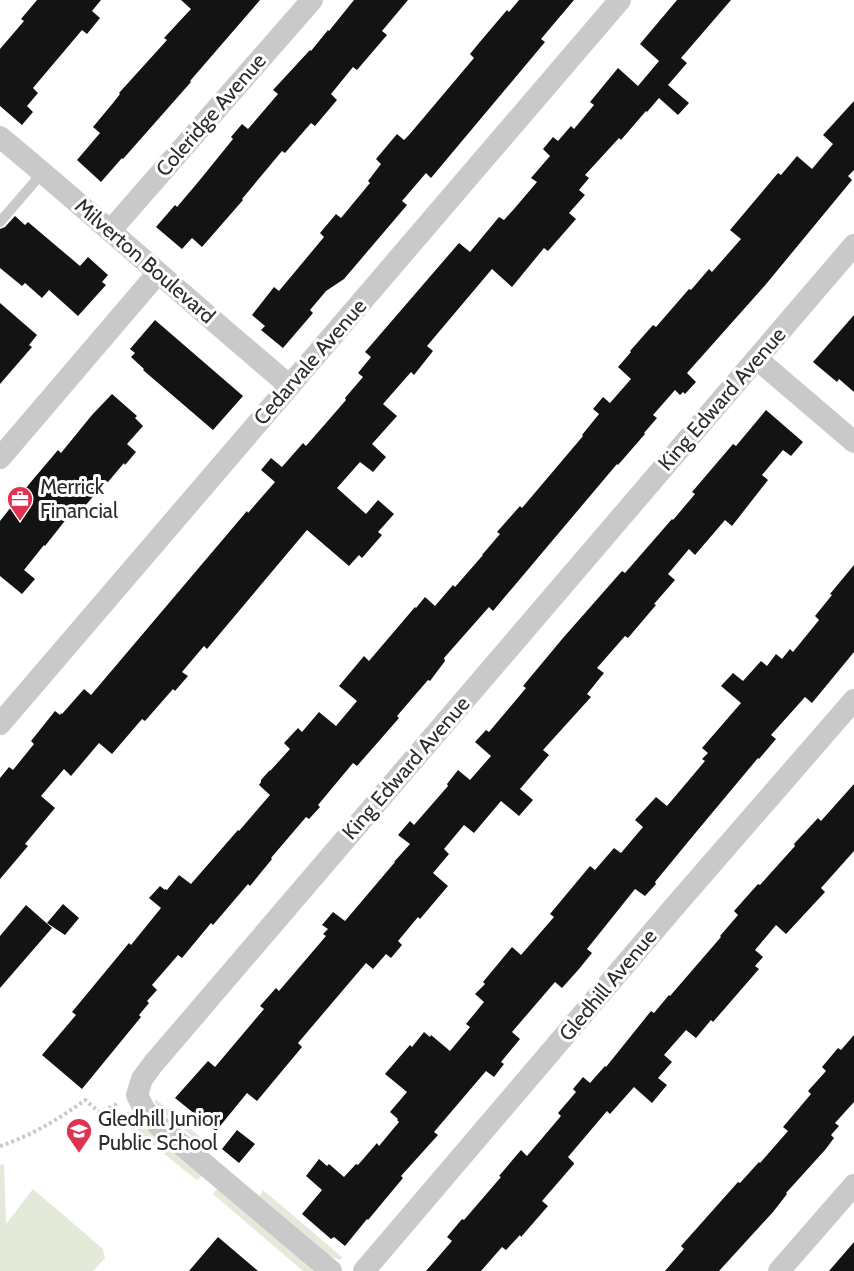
<svg xmlns="http://www.w3.org/2000/svg" width="854" height="1271" viewBox="0 0 854 1271" font-family="Cabin,sans-serif">
<style>
.green{fill:#e4eada}
.building{fill:#131313}
.lines{fill:none;stroke-linecap:round;stroke-linejoin:round}
.path{stroke:#c9c9c9;stroke-width:4;stroke-dasharray:3 3;stroke-linecap:butt}
.lane{stroke:#c9c9c9;stroke-width:10}
.street{stroke:#c9c9c9;stroke-width:22}
.labels{text-anchor:middle;stroke-width:6;stroke-linejoin:round;paint-order:stroke}
.street-label{font-size:21px;fill:#2c2c2c;stroke:#fff}
.poi-label{font-size:21px;fill:#2c2c2c;stroke:#fff;text-anchor:start}
</style>
<rect width="100%" height="100%" fill="#fff"/>
<!-- green -->
<path class="green" d="M 157,1100 L 212,1147 L 209,1151 L 159,1109 L 154,1101 Z
M 128,1111 L 134,1119 L 202,1176 L 197,1180 C 174,1161 140,1138 125,1113 Z
M 4,1164 L 6,1224 L 33,1189 L 103,1249 L 105,1258 L 93,1271 L 0,1271 L 0,1165 Z
M 217,1189 L 311,1268 L 313,1271 L 303,1271 L 213,1194 Z
M 263,1190 L 342,1257 L 340,1260 L 330,1256 L 260,1196 Z"/>
<!-- building -->
<path class="building" d="M 37,0 L 101,0 L 92,11 L 100,18 L 87,34 L 82,30 L 33,88 L 38,93 L 27,106 L 33,112 L 22,125 L 0,106 L 0,49 L 24,21 L 21,19 Z
M 181,0 L 260,0 L 190,81 L 191,82 L 123,159 L 122,158 L 101,182 L 77,160 L 100,133 L 93,127 L 113,103 L 120,94 L 119,93 L 167,40 L 164,38 L 191,9 Z
M 354,0 L 408,0 L 382,31 L 387,35 L 357,70 L 353,67 L 331,94 L 337,100 L 315,126 L 311,123 L 285,153 L 282,151 L 242,199 L 243,200 L 202,247 L 192,238 L 182,249 L 156,227 L 175,205 L 177,207 L 199,181 L 233,139 L 231,137 L 242,124 L 248,129 L 278,94 L 273,90 L 310,50 L 311,51 L 328,30 L 329,31 Z
M 519,0 L 574,0 L 541,39 L 545,42 L 431,178 L 426,173 L 402,201 L 407,205 L 344,279 L 326,291 L 310,310 L 313,313 L 283,348 L 261,330 L 265,326 L 252,315 L 274,287 L 279,291 L 324,237 L 320,233 L 336,214 L 341,218 L 370,183 L 368,181 L 381,164 L 376,159 L 397,134 L 404,140 L 409,135 L 474,58 L 470,54 L 479,43 L 507,10 L 509,12 Z
M 677,0 L 731,0 L 681,58 L 687,63 L 668,85 L 689,103 L 678,115 L 659,98 L 647,112 L 646,111 L 621,140 L 619,138 L 585,175 L 589,178 L 579,190 L 585,195 L 569,213 L 576,219 L 548,251 L 544,248 L 512,287 L 492,269 L 427,346 L 433,351 L 414,375 L 411,372 L 383,404 L 397,416 L 372,444 L 386,457 L 373,472 L 360,462 L 337,488 L 366,514 L 378,500 L 394,514 L 378,532 L 382,535 L 362,558 L 359,555 L 349,566 L 307,530 L 207,649 L 204,646 L 182,672 L 188,676 L 175,691 L 173,689 L 145,721 L 142,719 L 112,754 L 99,743 L 71,776 L 64,769 L 41,796 L 55,808 L 25,844 L 28,846 L 0,879 L 0,778 L 9,767 L 13,770 L 34,744 L 31,741 L 55,711 L 60,715 L 61,713 L 62,714 L 84,689 L 91,695 L 247,511 L 248,513 L 275,482 L 261,470 L 271,458 L 282,467 L 303,443 L 306,446 L 346,400 L 345,398 L 363,377 L 358,373 L 371,357 L 365,352 L 459,243 L 470,252 L 499,217 L 504,220 L 514,209 L 537,182 L 531,178 L 550,156 L 543,149 L 553,137 L 558,141 L 571,126 L 574,129 L 594,105 L 590,102 L 618,68 L 638,86 L 659,61 L 640,44 Z
M 854,101 L 854,170 L 848,176 L 852,180 L 767,283 L 687,373 L 696,382 L 685,394 L 683,392 L 680,395 L 675,390 L 653,415 L 657,418 L 644,433 L 645,434 L 618,465 L 617,464 L 493,611 L 489,607 L 444,658 L 445,661 L 430,681 L 428,680 L 397,716 L 399,718 L 379,741 L 357,766 L 353,763 L 318,805 L 320,807 L 309,819 L 306,817 L 271,858 L 272,859 L 250,886 L 248,884 L 213,925 L 211,923 L 182,958 L 178,955 L 152,985 L 157,990 L 147,1001 L 149,1003 L 139,1015 L 141,1017 L 82,1089 L 42,1055 L 76,1015 L 72,1012 L 129,943 L 131,945 L 161,908 L 149,898 L 160,886 L 165,890 L 165,889 L 167,890 L 179,875 L 191,884 L 238,830 L 239,831 L 270,795 L 259,785 L 261,782 L 261,780 L 269,771 L 271,770 L 290,749 L 284,743 L 298,728 L 302,732 L 319,712 L 336,726 L 357,701 L 339,686 L 364,656 L 369,661 L 415,607 L 416,608 L 425,597 L 435,606 L 453,585 L 455,587 L 483,555 L 482,555 L 500,534 L 497,532 L 520,506 L 522,508 L 583,436 L 582,435 L 599,414 L 593,409 L 603,397 L 610,403 L 631,379 L 618,367 L 631,352 L 630,351 L 653,325 L 656,327 L 689,289 L 691,290 L 709,269 L 712,272 L 741,239 L 730,230 L 778,173 L 781,175 L 797,156 L 812,169 L 833,144 L 823,135 Z
M 15,216 L 25,225 L 28,222 L 80,266 L 88,257 L 108,275 L 102,282 L 106,285 L 78,316 L 49,290 L 42,298 L 25,283 L 22,286 L 0,268 L 0,229 L 5,227 Z
M 0,303 L 37,335 L 29,345 L 32,347 L 0,384 Z
M 854,315 L 854,392 L 839,379 L 837,382 L 813,362 Z
M 155,320 L 243,396 L 213,430 L 143,370 L 144,369 L 131,357 L 135,353 L 130,349 Z
M 112,394 L 137,416 L 135,418 L 143,426 L 127,444 L 136,452 L 125,465 L 124,463 L 108,482 L 106,481 L 80,512 L 75,508 L 45,546 L 44,545 L 24,570 L 35,579 L 22,594 L 0,576 L 0,521 L 30,483 L 58,450 L 61,453 L 92,415 Z
M 766,410 L 803,442 L 791,456 L 783,450 L 762,475 L 768,480 L 732,526 L 725,520 L 695,555 L 689,549 L 668,574 L 675,580 L 654,604 L 656,605 L 628,638 L 625,636 L 597,668 L 604,673 L 587,694 L 591,697 L 543,750 L 549,755 L 520,789 L 533,800 L 519,816 L 501,801 L 474,833 L 464,825 L 444,849 L 449,854 L 433,873 L 448,886 L 420,919 L 418,917 L 398,941 L 402,945 L 391,958 L 386,954 L 373,969 L 366,963 L 298,1043 L 302,1047 L 257,1101 L 247,1093 L 216,1131 L 175,1098 L 208,1061 L 215,1067 L 264,1009 L 260,1006 L 276,988 L 279,991 L 326,936 L 323,934 L 328,929 L 322,925 L 333,912 L 345,921 L 395,862 L 394,862 L 410,844 L 398,835 L 410,821 L 414,825 L 448,786 L 447,784 L 458,770 L 470,780 L 491,756 L 475,742 L 486,730 L 489,732 L 526,688 L 523,686 L 563,638 L 622,571 L 625,573 L 672,519 L 673,520 L 695,494 L 692,492 L 733,444 L 736,446 Z
M 854,565 L 854,652 L 812,703 L 805,697 L 771,735 L 776,739 L 759,759 L 758,758 L 697,831 L 655,882 L 656,884 L 645,896 L 635,889 L 587,949 L 592,953 L 579,969 L 562,988 L 555,982 L 512,1032 L 520,1039 L 501,1062 L 504,1064 L 494,1077 L 486,1071 L 434,1132 L 438,1135 L 401,1176 L 403,1178 L 368,1220 L 367,1219 L 345,1246 L 334,1237 L 331,1239 L 302,1214 L 322,1190 L 306,1176 L 319,1159 L 327,1166 L 329,1164 L 344,1177 L 356,1164 L 358,1165 L 377,1143 L 379,1146 L 399,1122 L 397,1120 L 398,1119 L 390,1112 L 407,1092 L 385,1074 L 410,1045 L 412,1047 L 424,1032 L 430,1037 L 431,1035 L 450,1051 L 470,1027 L 466,1024 L 484,1002 L 475,994 L 485,984 L 483,982 L 512,947 L 521,955 L 554,917 L 550,914 L 590,866 L 595,870 L 614,848 L 621,853 L 643,827 L 635,820 L 656,797 L 667,806 L 705,761 L 702,759 L 708,753 L 702,748 L 741,703 L 721,686 L 733,673 L 743,681 L 761,661 L 767,666 L 776,654 L 782,659 L 790,649 L 793,652 L 819,620 L 815,616 L 832,595 L 830,594 Z
M 854,784 L 854,851 L 821,888 L 825,892 L 786,934 L 776,925 L 755,950 L 763,957 L 755,966 L 759,969 L 713,1022 L 711,1020 L 696,1038 L 686,1030 L 664,1055 L 672,1062 L 658,1078 L 667,1085 L 652,1103 L 634,1087 L 610,1114 L 607,1111 L 568,1157 L 574,1163 L 574,1164 L 542,1201 L 548,1206 L 521,1237 L 520,1235 L 506,1250 L 502,1247 L 481,1271 L 426,1271 L 452,1241 L 447,1237 L 462,1219 L 464,1220 L 501,1177 L 499,1176 L 521,1150 L 527,1156 L 561,1116 L 558,1113 L 576,1092 L 573,1089 L 583,1077 L 590,1083 L 605,1066 L 606,1067 L 651,1011 L 654,1013 L 669,995 L 670,996 L 721,937 L 720,936 L 738,915 L 734,911 L 758,884 L 760,885 L 795,846 L 794,844 L 818,818 L 821,821 Z
M 63,904 L 79,918 L 65,935 L 47,923 Z
M 26,905 L 52,928 L 0,988 L 0,936 Z
M 854,1035 L 854,1102 L 835,1123 L 839,1126 L 831,1135 L 834,1138 L 825,1150 L 786,1193 L 787,1194 L 773,1212 L 719,1271 L 665,1271 L 684,1249 L 681,1246 L 738,1182 L 740,1183 L 759,1162 L 760,1163 L 788,1131 L 783,1127 L 811,1094 L 808,1091 L 826,1071 L 822,1067 L 838,1048 L 841,1050 Z
M 237,1130 L 255,1144 L 239,1163 L 222,1149 Z
M 218,1237 L 258,1271 L 189,1271 Z
M 854,1242 L 854,1271 L 829,1271 Z"/>
<g class="lines">
<!-- path -->
<path class="path" d="M 0,1146 C 31,1136 59,1119 85,1100 L 99,1112 L 118,1104"/>
<!-- lane -->
<path class="lane" d="M 0,222 L 43,172"/>
<!-- street -->
<path class="street" d="M 0,137 C 98,218 192,304 290,386
M 111,230 L 312,0
M 757,359 L 854,442
M 0,458 L 158,273
M 0,724 L 620,0
M 331,1271 L 158,1125 L 144,1109 L 137,1095 L 142,1079 L 153,1064 L 854,245
M 364,1271 L 675,906 L 854,700
M 779,1271 L 854,1185"/>
</g>
<!-- icons -->
<defs>
<g id="office-pin" transform="scale(1.35)"><path d="M0 17L-7.5 6A9.5 9.5 0 1 1 7.5 6Z" fill="#df3350" stroke="#fff"/><path d="M-6-3h4V-5.5h4V-3h4V5H-6ZM-1-4.5V-3h2v-1.5ZM-6 0V1H6V0Z" fill="#fff"/></g>
<g id="school-pin" transform="scale(1.35)"><path d="M0 17L-7.5 6A9.5 9.5 0 1 1 7.5 6Z" fill="#df3350" stroke="#fff"/><path d="M0-5L7-2L0 1L-7-2ZM-4 1L0 2.5L4 1V4Q0 6-4 4Z" fill="#fff"/></g>
</defs>
<g fill-rule="evenodd">
<use href="#office-pin" x="20" y="499"/>
<use href="#school-pin" x="79" y="1131"/>
</g>
<g class="labels">
<!-- street labels -->
<g class="street-label">
<text transform="translate(211 115) rotate(-49)" y="7">Coleridge Avenue</text>
<text transform="translate(145 261) rotate(41)" y="7">Milverton Boulevard</text>
<text transform="translate(310 362) rotate(-49)" y="7">Cedarvale Avenue</text>
<text transform="translate(722 399) rotate(-49)" y="7">King Edward Avenue</text>
<text transform="translate(406 768) rotate(-49)" y="7">King Edward Avenue</text>
<text transform="translate(608 985) rotate(-50)" y="7">Gledhill Avenue</text>
</g>
<!-- poi labels -->
<g class="poi-label">
<text x="40" y="494">Merrick<tspan x="40" dy="24">Financial</tspan></text>
<text x="98" y="1126">Gledhill Junior<tspan x="98" dy="24">Public School</tspan></text>
</g>
</g>
</svg>
